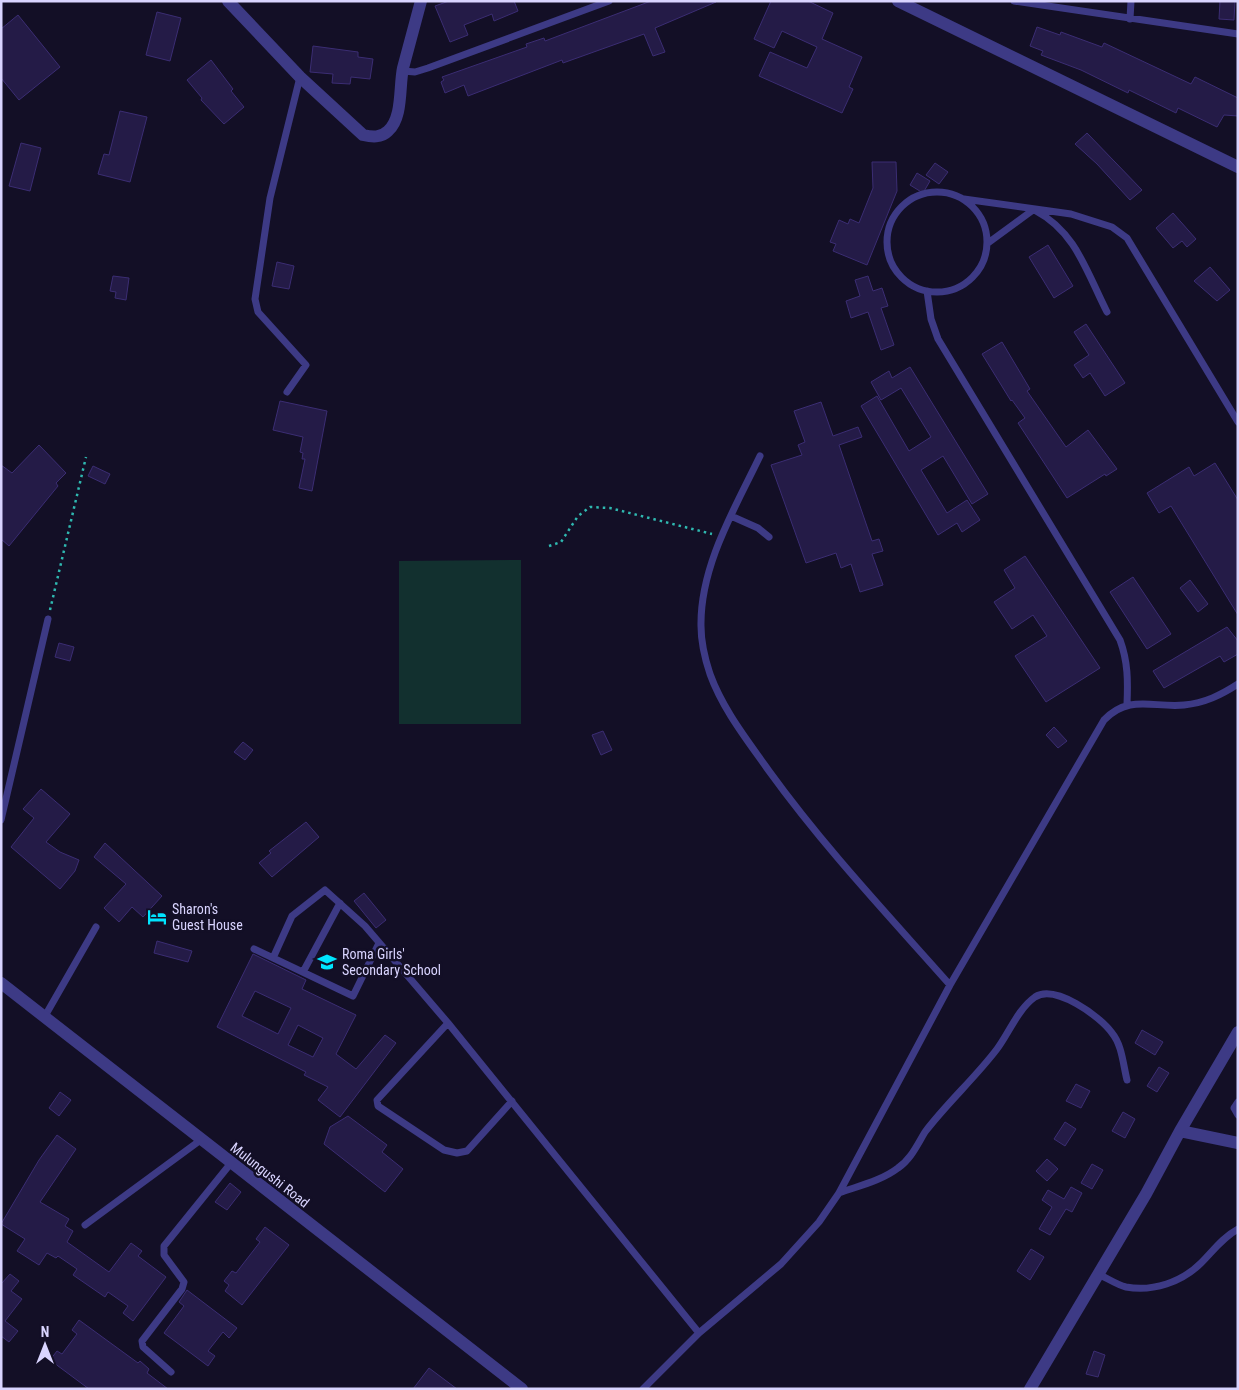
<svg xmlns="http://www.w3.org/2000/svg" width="1239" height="1390" viewBox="0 0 1239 1390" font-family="'Roboto Condensed',sans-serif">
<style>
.green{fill:#12302f}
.building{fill:#241b47;stroke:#3b2d73;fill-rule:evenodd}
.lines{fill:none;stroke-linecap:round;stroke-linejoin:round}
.path{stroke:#2fb8b0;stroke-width:2.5;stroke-dasharray:2.5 4;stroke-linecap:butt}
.lane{stroke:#3d3a85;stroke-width:7}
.street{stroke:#3d3a85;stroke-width:12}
.labels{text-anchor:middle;stroke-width:5;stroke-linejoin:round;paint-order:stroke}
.poi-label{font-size:14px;fill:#d9d4ff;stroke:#130f26;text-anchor:start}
.street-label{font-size:14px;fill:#d9d4ff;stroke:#130f26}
</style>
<rect width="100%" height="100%" fill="#130f26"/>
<!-- green -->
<path class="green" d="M 521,560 L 521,724 L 399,724 L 399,561 Z"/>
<!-- building -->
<path class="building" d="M 449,1 L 514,1 L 518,11 L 494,21 L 492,14 L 464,25 L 468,35 L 450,42 L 435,6 Z
M 651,1 L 716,2 L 655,28 L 665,52 L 653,56 L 644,34 L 563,63 L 562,60 L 468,96 L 464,85 L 445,93 L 441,82 L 444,80 L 442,77 L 527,47 L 526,44 L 544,38 L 545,41 Z
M 771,1 L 808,1 L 833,13 L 822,39 L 862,57 L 849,87 L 853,89 L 842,113 L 759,76 L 770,52 L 807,68 L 817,47 L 782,31 L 774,48 L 754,39 Z
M 1220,1 L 1235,1 L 1234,20 L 1219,19 Z
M 157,12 L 181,18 L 170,61 L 146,55 Z
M 18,15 L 60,67 L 19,100 L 1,78 L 1,29 Z
M 1037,27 L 1060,35 L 1061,32 L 1102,47 L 1104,43 L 1191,84 L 1195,77 L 1238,98 L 1238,116 L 1224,115 L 1217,127 L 1178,108 L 1176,113 L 1129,90 L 1128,93 L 1081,70 L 1041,55 L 1043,51 L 1030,46 Z
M 313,46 L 358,52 L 358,57 L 373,59 L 370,79 L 351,77 L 350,84 L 332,83 L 333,74 L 310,72 Z
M 211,60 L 233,89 L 231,91 L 244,107 L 224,124 L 201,100 L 202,98 L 187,80 Z
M 120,111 L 147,117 L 130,182 L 98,174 L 104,154 L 109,155 Z
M 1087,133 L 1142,190 L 1130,200 L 1097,164 L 1075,144 Z
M 21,143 L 41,148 L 30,191 L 9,186 Z
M 872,162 L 896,162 L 897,191 L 867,265 L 833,251 L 836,244 L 830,242 L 839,220 L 848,224 L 850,219 L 859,223 L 873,188 Z
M 935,163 L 948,172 L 939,184 L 926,175 Z
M 917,173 L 930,181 L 923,193 L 910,185 Z
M 1173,213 L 1196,239 L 1187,247 L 1182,241 L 1173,248 L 1156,228 Z
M 1048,245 L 1073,286 L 1054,298 L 1029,257 Z
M 277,262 L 294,266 L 289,289 L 272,286 Z
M 1210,267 L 1230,290 L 1217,301 L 1194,281 Z
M 113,276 L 129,278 L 126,300 L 115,298 L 116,292 L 110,291 Z
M 868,276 L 873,291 L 882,288 L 888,306 L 881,308 L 894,345 L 881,350 L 868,312 L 851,318 L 846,301 L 860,296 L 855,280 Z
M 1086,324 L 1125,383 L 1105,396 L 1090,373 L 1083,378 L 1074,365 L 1089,355 L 1074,332 Z
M 1002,342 L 1030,389 L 1027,391 L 1066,447 L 1088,430 L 1117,469 L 1106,476 L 1105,474 L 1067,498 L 1018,423 L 1025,418 L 1012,400 L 1011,401 L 982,354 Z
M 910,367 L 988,494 L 972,504 L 943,456 L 921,470 L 947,513 L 967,500 L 980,520 L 962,532 L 957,523 L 938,535 L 861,406 L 877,396 L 909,451 L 931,437 L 901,388 L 881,400 L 871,382 L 889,371 L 892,378 Z
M 280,401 L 327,411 L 312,491 L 299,488 L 305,459 L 302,459 L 303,453 L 300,452 L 303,437 L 273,430 Z
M 821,402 L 833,436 L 858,427 L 862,437 L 839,445 L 872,541 L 879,539 L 883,551 L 872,554 L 883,585 L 860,592 L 851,564 L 841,568 L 836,553 L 806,563 L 771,465 L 802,455 L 798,445 L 805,442 L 794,411 Z
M 39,445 L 66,473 L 56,483 L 58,486 L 9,546 L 1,539 L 1,465 L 12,473 Z
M 1215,463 L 1238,500 L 1238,615 L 1171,506 L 1159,513 L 1147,493 L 1189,467 L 1194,476 Z
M 93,466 L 110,474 L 105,484 L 88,476 Z
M 1025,556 L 1100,668 L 1046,702 L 1015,656 L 1047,636 L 1033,615 L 1012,629 L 994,602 L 1015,588 L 1004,570 Z
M 1133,577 L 1171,634 L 1147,649 L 1110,592 Z
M 1190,580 L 1208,604 L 1198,612 L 1180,588 Z
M 1227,627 L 1238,641 L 1238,654 L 1224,662 L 1220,656 L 1164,688 L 1153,671 Z
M 59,643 L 74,647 L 70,661 L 55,657 Z
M 1054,727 L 1067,741 L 1058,748 L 1046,735 Z
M 603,731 L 612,750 L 601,755 L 592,735 Z
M 243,742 L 253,750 L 245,760 L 234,752 Z
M 41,789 L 70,814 L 46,842 L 60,852 L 79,860 L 75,871 L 60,889 L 11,847 L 34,818 L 23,809 Z
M 306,822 L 319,837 L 272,877 L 259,863 L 271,853 L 269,851 Z
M 105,843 L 162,896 L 143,917 L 132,907 L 119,922 L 104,908 L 126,884 L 94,857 Z
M 364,893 L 386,920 L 376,928 L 354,901 Z
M 157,941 L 192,951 L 188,962 L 154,953 Z
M 253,954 L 306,980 L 302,989 L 356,1015 L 336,1054 L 356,1069 L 385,1035 L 396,1043 L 340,1117 L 318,1100 L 328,1087 L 304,1075 L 306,1072 L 217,1027 ZM 255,991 L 291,1008 L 278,1034 L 242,1016 ZM 298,1025 L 323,1038 L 313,1057 L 288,1045 Z
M 1142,1030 L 1163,1042 L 1155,1055 L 1135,1043 Z
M 1159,1067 L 1169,1073 L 1157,1092 L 1147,1086 Z
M 1076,1084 L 1090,1091 L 1081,1108 L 1066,1101 Z
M 60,1092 L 71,1100 L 59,1116 L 49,1108 Z
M 1123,1112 L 1135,1119 L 1125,1138 L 1112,1131 Z
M 348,1116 L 387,1145 L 382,1152 L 403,1169 L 385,1192 L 324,1144 L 330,1127 Z
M 1065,1122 L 1076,1129 L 1065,1146 L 1054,1139 Z
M 57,1135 L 76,1149 L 40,1202 L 69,1219 L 65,1226 L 73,1231 L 67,1242 L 109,1272 L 131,1243 L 142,1251 L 138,1256 L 166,1277 L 133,1321 L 123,1313 L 128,1306 L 108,1292 L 105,1297 L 73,1275 L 77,1269 L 58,1256 L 56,1258 L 47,1253 L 39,1265 L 17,1251 L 25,1239 L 1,1224 L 39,1160 Z
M 1047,1159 L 1058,1169 L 1047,1181 L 1036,1171 Z
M 1092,1164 L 1103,1170 L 1092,1189 L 1081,1183 Z
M 230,1183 L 241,1192 L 227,1210 L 215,1202 Z
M 1071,1187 L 1082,1193 L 1072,1212 L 1066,1209 L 1050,1235 L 1039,1229 L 1052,1207 L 1042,1200 L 1048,1190 L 1064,1199 Z
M 265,1227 L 289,1245 L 242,1305 L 225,1291 L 229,1285 L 224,1281 L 232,1271 L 236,1273 L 260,1242 L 256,1239 Z
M 1031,1249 L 1044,1257 L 1030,1280 L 1017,1271 Z
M 10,1274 L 19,1281 L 11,1291 L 22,1299 L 5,1321 L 18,1331 L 9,1342 L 1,1336 L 1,1284 Z
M 187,1290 L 237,1328 L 229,1338 L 223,1332 L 208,1351 L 215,1356 L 208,1366 L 164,1333 L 184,1306 L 179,1302 Z
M 79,1320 L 138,1363 L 140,1361 L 149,1369 L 147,1373 L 168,1389 L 89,1389 L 50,1360 L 57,1351 L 62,1354 L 77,1334 L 72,1330 Z
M 1094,1351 L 1105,1355 L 1098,1377 L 1086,1374 Z
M 429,1368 L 457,1389 L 413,1389 Z"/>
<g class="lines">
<!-- path -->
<path class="path" d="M 549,546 L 561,542 L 578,516 L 590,507 L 610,508 L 712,534
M 50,610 L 86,457"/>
<!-- lane -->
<path class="lane" d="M 1014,1 L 1238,34
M 1130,19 L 1131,1
M 403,71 L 415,72 L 428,68 L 609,1
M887 242a50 50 0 1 1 100 0a50 50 0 1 1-100 0Z
M 964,199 L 1071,214 L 1112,227 L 1127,238 L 1238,422
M 1036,211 C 1076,232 1087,273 1107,312
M 988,243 L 1033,210
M 927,291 L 931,319 L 938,339 L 1120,640 C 1128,662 1128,681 1127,704
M 287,392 L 306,365 L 258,312 L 255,299 L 270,198 L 300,77
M 760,456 C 735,508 700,566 701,626 C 701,643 705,659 710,674 C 723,710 748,741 769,771 C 824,847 888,915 950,985
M 731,516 L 758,528 L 769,537
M 1,820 L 48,619
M 254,949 L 353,996 L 379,943
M 273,958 L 292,916 L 325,890 L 365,926 L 448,1023 L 699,1333
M 303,972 L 340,903
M 45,1016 L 96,927
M 448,1023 L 377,1100 L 378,1106 L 444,1150 L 457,1153 L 467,1151 L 512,1101
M 1238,1102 L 1234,1108 L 1238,1115
M 839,1193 C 858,1186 881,1181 898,1168 C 911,1159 917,1145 925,1132 C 947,1103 975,1078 997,1049 C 1009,1033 1018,1009 1035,997 C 1055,984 1100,1016 1112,1033 C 1122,1045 1123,1064 1127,1080
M 85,1225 L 202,1139
M 1098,1274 C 1107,1278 1117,1285 1126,1287 C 1153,1292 1182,1282 1201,1263 C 1213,1251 1223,1237 1238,1229
M 171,1372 L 143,1347 L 142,1341 L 182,1289 L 184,1282 L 164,1255 L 164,1246 L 231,1163
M 643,1389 L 699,1333 L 781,1264 L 819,1222 L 839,1193 L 950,985 L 1104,720 C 1129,694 1153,708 1184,705 C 1205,703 1221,695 1238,684"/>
<!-- street -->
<path class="street" d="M 228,1 L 300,77 L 363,135 C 372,137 381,138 388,131 C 403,118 399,87 403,68 C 409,46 415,24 421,1
M 898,1 L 1238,167
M 1,983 L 522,1389
M 1180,1131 L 1238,1032
M 1030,1389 L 1146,1194 L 1180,1131 L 1238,1143"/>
</g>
<!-- icons -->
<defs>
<g id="hotel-bare" transform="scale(1.5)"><path d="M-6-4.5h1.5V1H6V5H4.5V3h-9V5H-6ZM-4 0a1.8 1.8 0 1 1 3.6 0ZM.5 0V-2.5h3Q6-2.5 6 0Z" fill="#00e5ff" stroke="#130f26" stroke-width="2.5" paint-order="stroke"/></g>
<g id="school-bare" transform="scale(1.5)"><path d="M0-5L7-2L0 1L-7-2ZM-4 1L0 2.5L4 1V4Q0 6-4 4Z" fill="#00e5ff" stroke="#130f26" stroke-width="2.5" paint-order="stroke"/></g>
</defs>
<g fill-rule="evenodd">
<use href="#hotel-bare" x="157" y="917"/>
<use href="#school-bare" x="327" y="962"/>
</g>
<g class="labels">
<!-- poi labels -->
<g class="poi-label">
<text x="172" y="914">Sharon's<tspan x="172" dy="16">Guest House</tspan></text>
<text x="342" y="959">Roma Girls'<tspan x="342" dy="16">Secondary School</tspan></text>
</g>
<!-- street labels -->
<g class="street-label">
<text transform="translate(270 1175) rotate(38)" y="5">Mulungushi Road</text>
</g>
</g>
<!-- border -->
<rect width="1239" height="1390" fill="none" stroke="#d9d4ff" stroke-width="5"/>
<!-- north arrow -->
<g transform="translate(45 1345)" stroke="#130f26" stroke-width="4" paint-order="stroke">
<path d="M0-4L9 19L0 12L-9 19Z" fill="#d9d4ff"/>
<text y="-8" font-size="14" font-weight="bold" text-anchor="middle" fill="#d9d4ff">N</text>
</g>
</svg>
